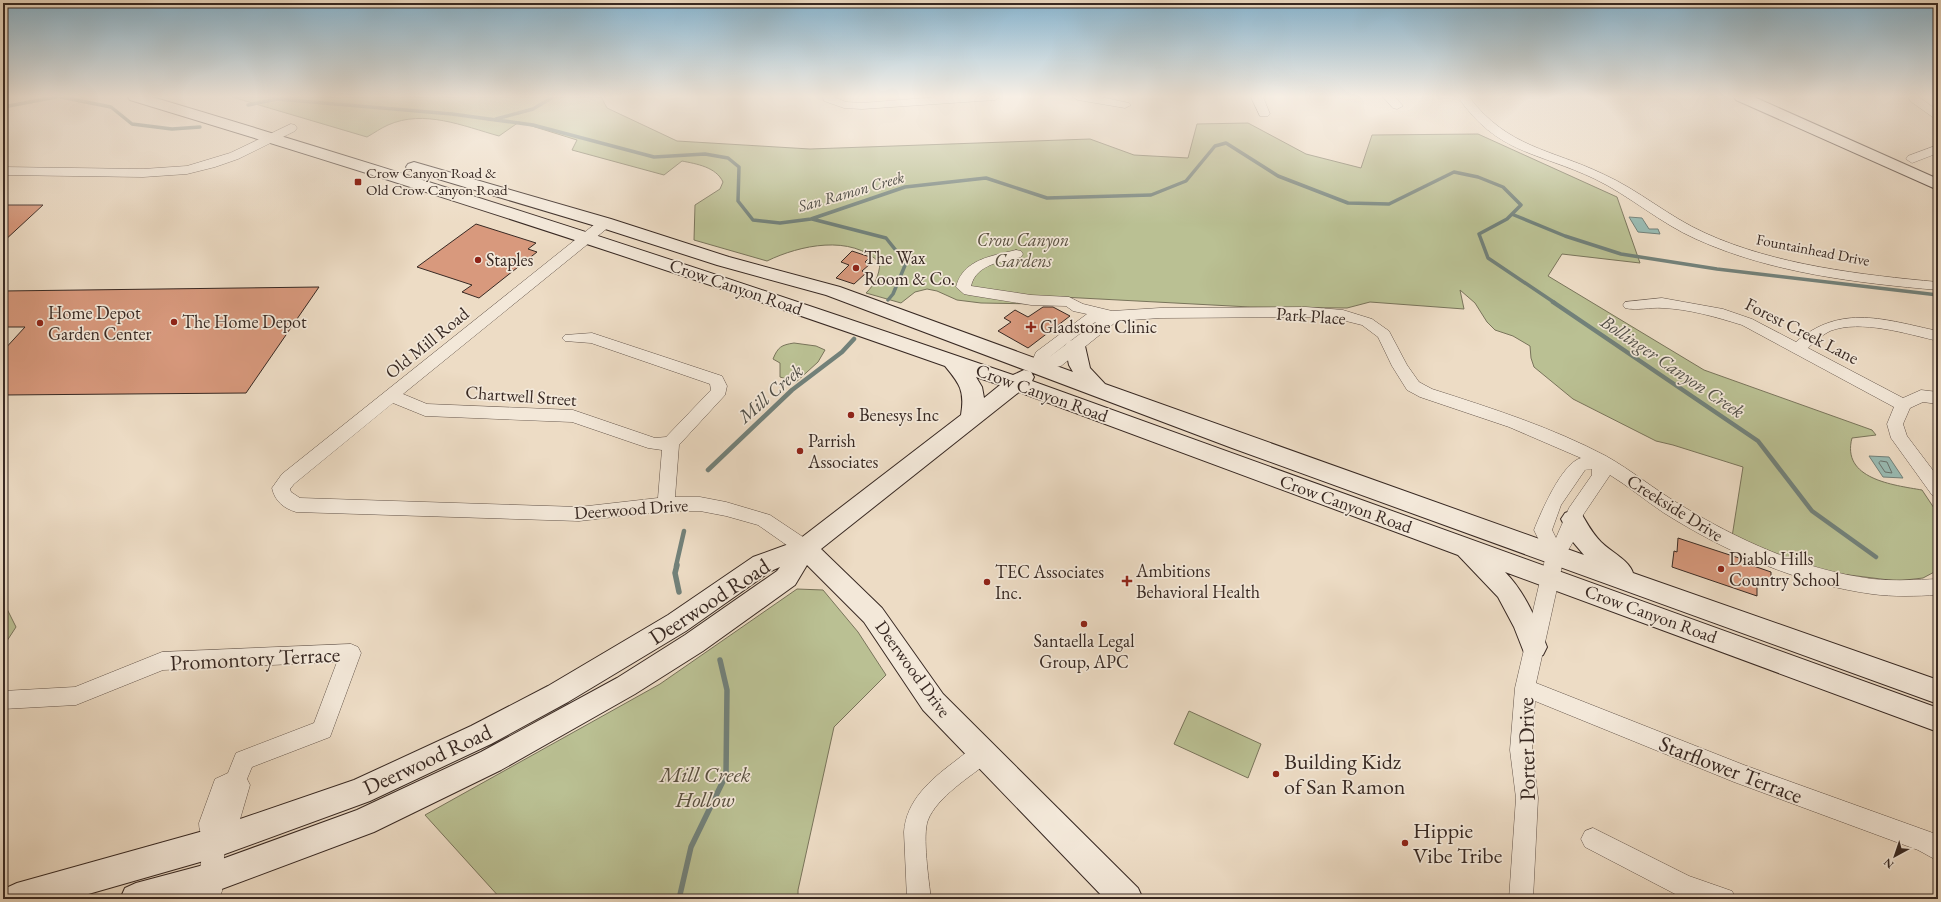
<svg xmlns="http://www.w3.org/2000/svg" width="1941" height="902" viewBox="0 0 1941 902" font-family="'EB Garamond',serif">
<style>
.green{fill:#bac093;stroke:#79745b}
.water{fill:#99bcb4;stroke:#72817a}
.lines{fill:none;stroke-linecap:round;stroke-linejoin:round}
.shore{stroke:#68726c;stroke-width:1}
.stream-far2{stroke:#72817a;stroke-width:3.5}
.stream-far1{stroke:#72817a;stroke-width:4.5}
.stream{stroke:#72817a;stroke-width:5.5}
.building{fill:#d8997d;stroke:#382923}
.street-casing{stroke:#65564c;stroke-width:1}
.secondary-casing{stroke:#382923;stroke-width:2}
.street{fill:#f3e8d9;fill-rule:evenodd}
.secondary{fill:#f3e8d9;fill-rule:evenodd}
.poi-dot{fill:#8f2418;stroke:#f3e8d9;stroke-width:1.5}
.labels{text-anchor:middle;stroke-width:3.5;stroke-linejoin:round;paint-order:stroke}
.far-poi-label{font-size:15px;fill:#382923;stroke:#f3e8d9;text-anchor:start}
.far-street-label{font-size:15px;fill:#382923;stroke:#f3e8d9}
.far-water-label{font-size:16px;font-style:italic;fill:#504e47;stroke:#f3e8d9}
.park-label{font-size:18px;font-style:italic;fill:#584f3f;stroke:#f3e8d9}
.poi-label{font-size:18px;fill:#382923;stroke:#f3e8d9;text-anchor:start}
.street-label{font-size:18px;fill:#382923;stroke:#f3e8d9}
.water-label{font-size:19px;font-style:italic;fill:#504e47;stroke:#f3e8d9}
.near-street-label{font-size:22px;fill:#382923;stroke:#f3e8d9}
.near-poi-label{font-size:22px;fill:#382923;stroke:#f3e8d9;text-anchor:start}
.near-park-label{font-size:22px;font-style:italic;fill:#584f3f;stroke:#f3e8d9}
</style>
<rect width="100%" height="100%" fill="#eddcc5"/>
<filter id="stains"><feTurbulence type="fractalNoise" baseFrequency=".005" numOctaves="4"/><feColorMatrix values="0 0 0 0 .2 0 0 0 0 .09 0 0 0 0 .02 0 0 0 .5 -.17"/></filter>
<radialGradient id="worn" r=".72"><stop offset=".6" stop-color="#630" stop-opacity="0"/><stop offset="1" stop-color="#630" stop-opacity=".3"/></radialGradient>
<!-- green -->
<path class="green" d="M 232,97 L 601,97 L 607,108 L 677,141 L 810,149 L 1090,139 L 1134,155 L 1188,158 L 1197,124 L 1248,123 L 1306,154 L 1361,168 L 1372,135 L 1478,134 L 1617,197 L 1640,263 L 1562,254 L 1548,276 L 1704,370 L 1872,430 L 1876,435 L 1852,438 C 1841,479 1893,485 1922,490 L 1938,514 L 1938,570 L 1923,578 L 1897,581 L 1841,574 L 1800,564 L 1732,537 L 1743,467 L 1673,445 L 1656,441 L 1573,399 L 1534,367 L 1531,358 L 1530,346 L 1513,336 L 1495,330 L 1487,322 L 1475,303 L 1460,290 L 1464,309 L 1370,302 L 1347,308 L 1250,307 L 1062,297 L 1037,304 L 981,303 L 957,300 L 937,291 L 927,289 L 915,292 L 901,303 L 866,293 C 875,284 879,276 880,263 C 851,234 800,245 767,261 L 694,240 L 695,205 L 720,189 L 723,182 C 716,167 697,164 682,161 L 664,175 L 572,150 L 577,140 L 519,122 L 499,136 C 463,126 424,109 388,125 C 381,128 374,133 367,137 Z
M 794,343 L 816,346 L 825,350 L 818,362 L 796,382 L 780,377 L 780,363 L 773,359 C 778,347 781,345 794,343 Z
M 797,589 L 823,590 L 858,632 L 886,675 L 834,727 L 798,890 L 798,899 L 501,899 L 425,815 L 660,684 Z
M 3,601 L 16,627 L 3,647 Z
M 1189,711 L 1261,744 L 1248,778 L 1174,744 Z"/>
<!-- water -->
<path class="water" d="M 1629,217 L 1642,218 L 1649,229 L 1658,229 L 1660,234 L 1638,232 Z
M 1869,456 L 1889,457 L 1903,478 L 1883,477 Z"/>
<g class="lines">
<!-- shore -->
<path class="shore" d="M 1881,461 L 1887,462 L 1892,473 L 1885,472 L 1879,463 Z"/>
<!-- stream-far2 -->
<path class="stream-far2" d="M 61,97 L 111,107 L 132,124 L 172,129 L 200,127
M 248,105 L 277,99 L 452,114 L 533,125 L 654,157 L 705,154 L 728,158 L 739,167 L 738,201 L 753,220 L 780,223 L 811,219 L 905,187 L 986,178 L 1047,198 L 1151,195 L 1186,181 L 1215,146 L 1226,143 L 1278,176 L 1348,203 L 1389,204 L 1454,172 L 1478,177 L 1503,187 L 1521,205 L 1507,219 L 1479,234 L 1488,258 L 1555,303
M 3,107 L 56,97
M 496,119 L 533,109 L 553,97
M 1514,215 L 1565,236 L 1621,254 L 1717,269 L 1938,295
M 812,219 L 886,238 L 906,263 L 893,294 L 888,300"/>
<!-- stream-far1 -->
<path class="stream-far1" d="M 1553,302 L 1758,441 L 1812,511 L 1876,557
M 708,470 L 792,390 L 842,352 L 854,339
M 676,566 L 684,531"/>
<!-- stream -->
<path class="stream" d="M 677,565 L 675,573 L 679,592
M 679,899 L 691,847 L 726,775 L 727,690 L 720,660"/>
</g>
<!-- building -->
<path class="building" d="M 3,205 L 43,205 L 3,242 Z
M 476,224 L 536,243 L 528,249 L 537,252 L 479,298 L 462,292 L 472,285 L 417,267 Z
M 852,251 L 870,257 L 865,262 L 870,264 L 862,271 L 866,273 L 854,284 L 836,278 L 849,265 L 841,262 Z
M 319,287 L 246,393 L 3,395 L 3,351 L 25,327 L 3,327 L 3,291 Z
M 1043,307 L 1053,307 L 1070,316 L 1028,348 L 998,331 L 1011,322 L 1004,318 L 1015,310 L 1028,317 Z
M 1678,538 L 1745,560 L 1745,563 L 1771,572 L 1771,585 L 1757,580 L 1757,596 L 1672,567 L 1674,551 L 1677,552 Z"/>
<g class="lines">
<!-- street casing -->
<g class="street-casing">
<path id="street" d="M 823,97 L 834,97 L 846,102 L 862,103 L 938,97 L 1000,97 L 995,100 L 862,109 L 844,108 L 824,101 Z
M 1073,97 L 1101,97 L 1129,103 L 1131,105 L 1125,108 L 1078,100 Z
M 1251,97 L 1263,97 L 1270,114 L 1268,116 L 1260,116 Z
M 1383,97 L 1395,97 L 1403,106 L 1397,109 L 1393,108 Z
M 1458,97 L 1469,97 C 1508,148 1551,149 1603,174 C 1639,190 1669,217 1705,233 C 1775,265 1862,275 1938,282 L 1938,290 C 1857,283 1771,273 1696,239 C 1660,223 1630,196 1595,179 C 1538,152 1497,154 1458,97 Z
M 1909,97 L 1919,97 L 1938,111 L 1938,120 L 1934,118 L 1910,101 Z
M 291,124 L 295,125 L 297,128 L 295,131 L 238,159 L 215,167 L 187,174 L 143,177 L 3,175 L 3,167 L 143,169 L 187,166 L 230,153 Z
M 1938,145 L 1938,153 L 1912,163 L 1906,159 L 1908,156 Z
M 605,219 L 610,220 L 612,223 L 610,226 L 403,394 L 427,404 L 573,410 L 655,438 L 666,437 L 711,390 L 710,384 L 591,343 L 565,341 L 562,338 L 565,335 L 592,333 L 722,376 L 727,386 L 725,395 L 679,445 L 675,497 L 700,497 L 726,502 L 770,515 L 812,543 L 814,548 L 812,553 L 805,555 L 798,553 L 758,525 L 726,516 L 700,511 L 666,511 L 579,521 L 296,512 C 283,508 275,501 272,488 L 282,474 L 600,220 ZM 393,403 L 425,416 L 572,422 L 648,448 L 662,450 L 658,498 L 579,507 L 300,498 L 291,492 L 290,489 L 294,484 Z
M 1016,250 L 1021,251 L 1023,254 L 1021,257 C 1003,261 976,264 971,286 L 1031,295 L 1069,297 L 1083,304 L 1112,311 L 1160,308 L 1306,307 L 1343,310 L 1372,319 L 1389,331 L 1407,365 L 1419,382 L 1432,389 C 1491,408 1551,427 1606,456 C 1631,470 1654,489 1679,504 C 1738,540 1803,570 1872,579 C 1894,581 1916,580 1938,579 L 1938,595 C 1916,596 1894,597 1872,594 C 1798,584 1726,552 1664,513 C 1646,501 1628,486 1610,475 L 1583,515 L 1576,537 L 1564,557 L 1536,683 L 1744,765 L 1933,833 L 1938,836 L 1938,861 L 1918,850 L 1734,782 L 1535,701 L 1532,750 L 1538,798 L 1533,899 L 1509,899 L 1516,798 L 1510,750 L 1515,688 L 1546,555 L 1534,530 C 1541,512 1562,463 1581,458 L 1509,427 L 1420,397 L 1407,390 L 1392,366 L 1378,337 L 1362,325 L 1342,320 L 1306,317 L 1160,318 L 1117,321 L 1061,366 L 1038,371 L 1032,370 L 1030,366 L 1036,352 L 1087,314 L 1073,311 L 1066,306 L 1031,305 L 969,295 L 964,294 L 956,287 C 963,259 992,256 1016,250 ZM 1095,322 L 1096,322 L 1048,358 ZM 1592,469 L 1592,475 L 1569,508 L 1556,538 L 1552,530 L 1561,505 L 1585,470 Z
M 1662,298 L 1723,309 L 1752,319 L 1796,342 C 1841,303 1886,320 1938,331 L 1938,341 C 1907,334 1861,319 1830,331 C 1822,335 1814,342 1808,348 L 1903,398 L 1921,390 L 1938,392 L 1938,404 L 1923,402 L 1910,408 L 1903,424 L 1907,436 L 1938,477 L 1938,497 L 1932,495 L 1891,438 L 1887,424 L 1894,407 L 1742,325 C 1716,317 1689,309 1662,308 C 1650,307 1637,311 1625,308 L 1623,305 L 1625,302 Z
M 351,644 L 358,647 L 361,653 L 330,737 L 252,767 L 247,779 L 250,785 L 236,833 L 225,842 L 222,891 L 219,899 L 194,899 C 198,889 204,849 202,838 C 201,833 199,829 199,823 L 215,779 L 228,773 L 236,753 L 314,723 L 337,662 L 163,670 L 76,705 L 3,709 L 3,691 L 75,687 L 162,652 Z
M 982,744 L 990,747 L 993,754 L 990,761 C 971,776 937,797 928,820 C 922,835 929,881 931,899 L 907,899 L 904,832 C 906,801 930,780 954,762 C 963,755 971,748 982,744 Z
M 1593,828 L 1689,876 L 1732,891 L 1736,899 L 1685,899 L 1677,895 L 1585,847 L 1581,839 L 1585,831 Z"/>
</g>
<!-- secondary casing -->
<g class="secondary-casing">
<path id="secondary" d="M 128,97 L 152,97 C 441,183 728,277 1013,375 L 1024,370 L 1031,372 L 1034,377 L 1032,381 L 1938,708 L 1938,732 L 1505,572 C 1525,592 1537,621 1547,647 L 1543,655 L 1534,658 L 1525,655 L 1514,627 L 1498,597 L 1458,555 L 1019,392 L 821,549 L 882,608 L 943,694 L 1138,888 L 1143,899 L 1105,899 L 923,710 L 864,622 L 807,565 L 795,585 L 703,651 L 635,694 L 501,770 L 374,832 L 211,893 L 191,899 L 120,899 L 125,888 L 136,883 L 211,863 L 357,810 L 481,752 L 617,678 L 685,635 L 777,571 L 780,567 L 771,571 L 686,631 L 568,702 L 491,744 L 370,801 L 214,858 L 71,899 L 3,899 L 6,888 L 17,883 L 214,828 L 354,780 L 471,726 L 548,686 L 668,615 L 753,557 L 797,541 L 961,415 C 965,391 960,384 945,366 C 676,271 404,183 130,100 ZM 976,377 L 1000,385 L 984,398 L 982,387 Z
M 1734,97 L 1754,97 L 1938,179 L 1938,190 L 1736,100 Z
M 414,162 L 611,219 L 729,257 L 840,287 L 1073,372 L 1069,365 L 1065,346 L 1068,341 L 1075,340 L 1082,341 L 1085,346 L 1090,368 L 1105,384 L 1584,555 L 1573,542 L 1561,519 L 1565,513 L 1573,510 L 1581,513 C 1587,523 1592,533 1601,542 C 1611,552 1629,560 1633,573 L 1938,680 L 1938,704 L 1232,448 L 826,295 L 717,265 L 599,227 L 408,170 L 406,167 L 408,164 Z"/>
</g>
<!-- street -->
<use href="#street" class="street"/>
<!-- secondary -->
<use href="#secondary" class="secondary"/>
</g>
<!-- sky -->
<linearGradient id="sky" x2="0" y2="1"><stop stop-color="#88b7d3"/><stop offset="0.43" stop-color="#f7efe5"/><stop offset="1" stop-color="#f7efe5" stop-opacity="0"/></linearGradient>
<rect width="1941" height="224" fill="url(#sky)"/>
<!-- markers -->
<g class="poi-dot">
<rect x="354" y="178" width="8" height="8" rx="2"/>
<circle cx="478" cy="260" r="4"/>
<circle cx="856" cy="268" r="4"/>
<circle cx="174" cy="322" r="4"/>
<circle cx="40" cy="323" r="4"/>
<path d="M1029 321h4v4h4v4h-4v4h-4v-4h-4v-4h4z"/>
<circle cx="851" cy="415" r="4"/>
<circle cx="800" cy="451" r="4"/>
<circle cx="1721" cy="569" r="4"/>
<path d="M1125 575h4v4h4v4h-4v4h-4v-4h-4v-4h4z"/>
<circle cx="987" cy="582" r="4"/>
<circle cx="1084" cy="624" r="4"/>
<circle cx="1276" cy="774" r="4"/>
<circle cx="1405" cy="843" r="4"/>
</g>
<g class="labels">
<!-- far-poi labels -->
<g class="far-poi-label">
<text x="366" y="178">Crow Canyon Road &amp;<tspan x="366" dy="17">Old Crow Canyon Road</tspan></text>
</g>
<!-- far-street labels -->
<g class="far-street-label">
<text transform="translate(1813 250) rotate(11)" y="5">Fountainhead Drive</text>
</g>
<!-- far-water labels -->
<g class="far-water-label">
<text transform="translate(851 191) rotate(-16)" y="6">San Ramon Creek</text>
</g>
<!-- park labels -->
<g class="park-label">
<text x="1023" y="246">Crow Canyon<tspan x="1023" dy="21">Gardens</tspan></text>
</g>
<!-- poi labels -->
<g class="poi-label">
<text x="864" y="264">The Wax<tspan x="864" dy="21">Room &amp; Co.</tspan></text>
<text x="486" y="266">Staples</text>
<text x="48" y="319">Home Depot<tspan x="48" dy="21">Garden Center</tspan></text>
<text x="182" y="328">The Home Depot</text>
<text x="1040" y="333">Gladstone Clinic</text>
<text x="859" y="421">Benesys Inc</text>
<text x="808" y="447">Parrish<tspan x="808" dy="21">Associates</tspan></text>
<text x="1729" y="565">Diablo Hills<tspan x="1729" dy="21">Country School</tspan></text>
<text x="1136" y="577">Ambitions<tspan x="1136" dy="21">Behavioral Health</tspan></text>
<text x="995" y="578">TEC Associates<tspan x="995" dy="21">Inc.</tspan></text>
<text x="1084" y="647" text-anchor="middle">Santaella Legal<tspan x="1084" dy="21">Group, APC</tspan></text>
</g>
<!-- street labels -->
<g class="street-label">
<text transform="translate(736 287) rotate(19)" y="6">Crow Canyon Road</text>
<text transform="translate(1311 316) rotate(4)" y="6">Park Place</text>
<text transform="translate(1802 331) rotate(27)" y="6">Forest Creek Lane</text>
<text transform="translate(427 343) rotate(-39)" y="6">Old Mill Road</text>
<text transform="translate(1042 393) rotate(20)" y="6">Crow Canyon Road</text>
<text transform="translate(521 396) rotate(4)" y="6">Chartwell Street</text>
<text transform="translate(1346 504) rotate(20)" y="6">Crow Canyon Road</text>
<text transform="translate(1675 508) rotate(32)" y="6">Creekside Drive</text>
<text transform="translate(631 509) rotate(-4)" y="6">Deerwood Drive</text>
<text transform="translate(1651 614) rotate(20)" y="6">Crow Canyon Road</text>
<text transform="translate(913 669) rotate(54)" y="6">Deerwood Drive</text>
</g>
<!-- water labels -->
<g class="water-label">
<text transform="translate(1673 366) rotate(34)" y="7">Bollinger Canyon Creek</text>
<text transform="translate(770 393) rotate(-41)" y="7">Mill Creek</text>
</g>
<!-- near-street labels -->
<g class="near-street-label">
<text transform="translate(709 601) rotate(-33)" y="8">Deerwood Road</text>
<text transform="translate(255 658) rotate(-3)" y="8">Promontory Terrace</text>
<text transform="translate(1526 749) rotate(-91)" y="8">Porter Drive</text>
<text transform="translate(427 759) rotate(-25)" y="8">Deerwood Road</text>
<text transform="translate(1731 769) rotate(21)" y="8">Starflower Terrace</text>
</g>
<!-- near-poi labels -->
<g class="near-poi-label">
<text x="1284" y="769">Building Kidz<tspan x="1284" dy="25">of San Ramon</tspan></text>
<text x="1413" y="838">Hippie<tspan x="1413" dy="25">Vibe Tribe</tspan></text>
</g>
<!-- near-park labels -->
<g class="near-park-label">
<text x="705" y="782">Mill Creek<tspan x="705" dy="25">Hollow</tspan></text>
</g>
</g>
<!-- margin -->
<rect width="1941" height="902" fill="none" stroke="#eddcc5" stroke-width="16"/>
<rect x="4" y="4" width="1933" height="894" fill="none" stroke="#382923" stroke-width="2"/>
<rect x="8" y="8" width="1925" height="886" fill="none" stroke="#382923"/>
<!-- north arrow -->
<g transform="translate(1895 856) rotate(220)" stroke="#f3e8d9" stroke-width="3" paint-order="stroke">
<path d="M0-3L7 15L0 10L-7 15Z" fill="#382923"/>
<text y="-6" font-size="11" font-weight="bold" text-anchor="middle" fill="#382923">N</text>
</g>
<rect width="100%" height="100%" filter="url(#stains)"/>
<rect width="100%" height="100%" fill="url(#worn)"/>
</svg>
